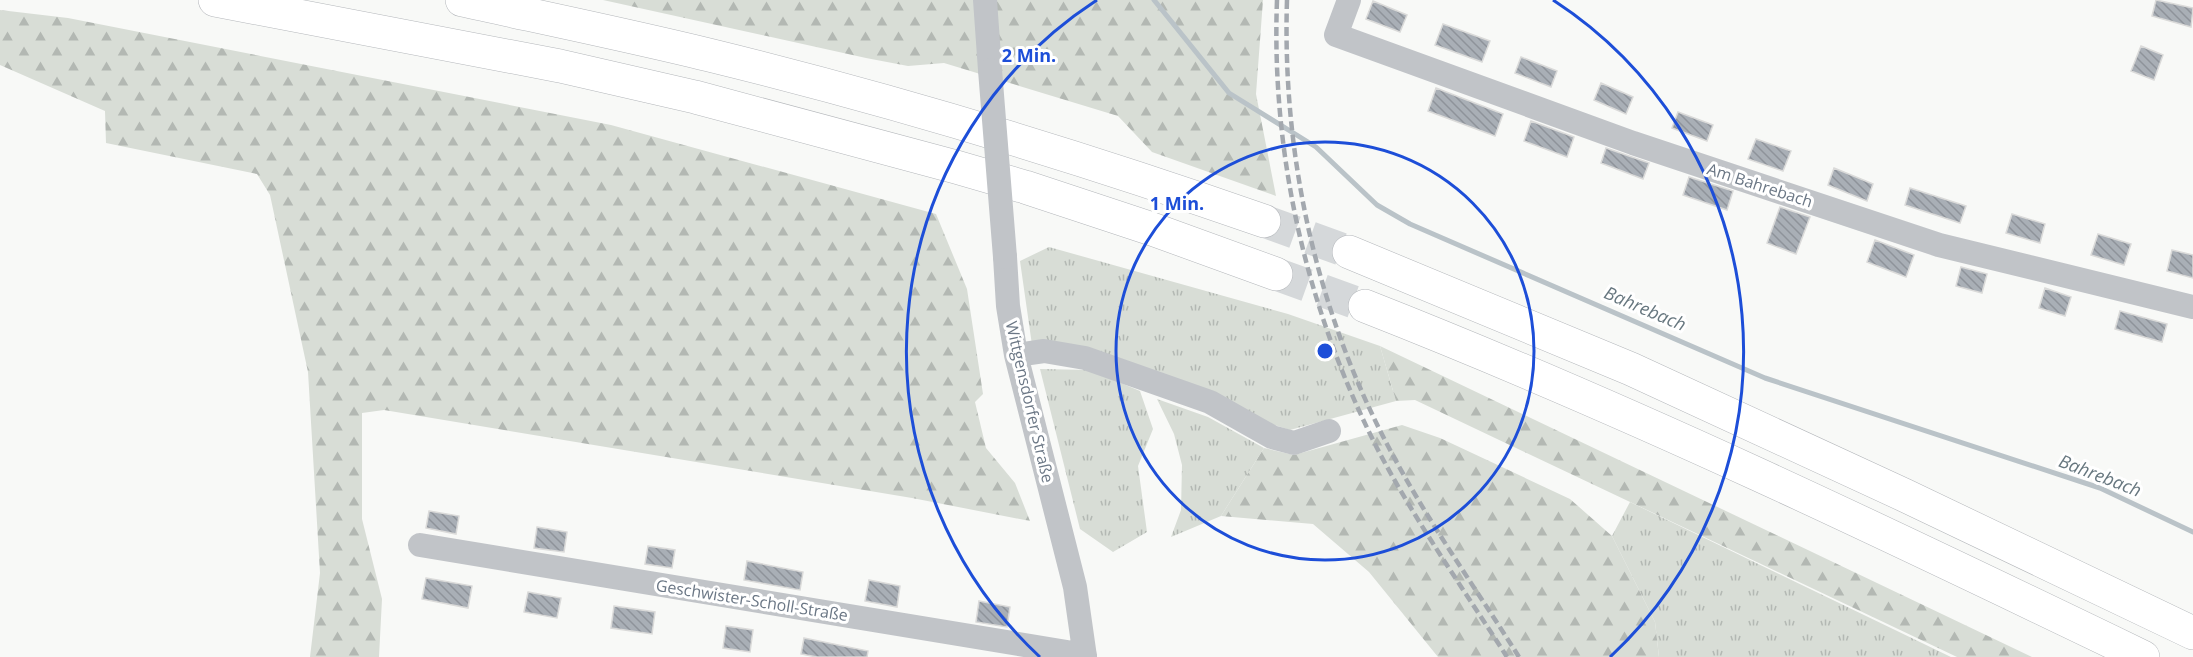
<svg xmlns="http://www.w3.org/2000/svg" width="2193" height="657" viewBox="0 0 2193 657" font-family="'Open Sans',sans-serif">
<style>
.grass{fill:url(#grass-tufts)}
.forest{fill:url(#forest-firs)}
.lines{fill:none;stroke-linecap:round;stroke-linejoin:round}
.stream{stroke:#bac3c8;stroke-width:5}
.building{fill:url(#building-back-hatch);stroke:#dadad9;stroke-width:1.5}
.highway-tunnel{stroke:#d5d8da;stroke-width:33;stroke-dasharray:33 16;stroke-linecap:butt}
.highway-casing{stroke:#b4b7bb;stroke-width:34}
.minor{stroke:#c1c4c8;stroke-width:24}
.highway{stroke:#fff;stroke-width:33}
.rail{stroke:#a3a8ae;stroke-width:4.5;stroke-dasharray:9 4.5;stroke-linecap:butt}
.minor-bridge{stroke:#c1c4c8;stroke-width:24}
.ring{fill:none;stroke:#1d4ed8;stroke-width:3}
.labels{text-anchor:middle;stroke-width:6;stroke-linejoin:round;paint-order:stroke}
.street-label{font-size:16px;fill:#6b7785;stroke:#fff}
.water-label{font-size:18px;font-style:italic;fill:#67777f;stroke:#fff}
.centre{fill:#1d4ed8;stroke:#fff;stroke-width:3}
.ring-label{font-size:18px;text-anchor:middle;font-weight:bold;fill:#1d4ed8;stroke:#fff;stroke-width:6;stroke-linejoin:round;paint-order:stroke}
</style>
<defs>
<pattern id="grass-tufts" width="24" height="20" patternUnits="userSpaceOnUse" patternTransform="scale(1.5)"><rect width="24" height="20" fill="#d8ddd6"/><path d="M3 7l-1-3M5 7V3M7 7l1-3M15 17l-1-3M17 17v-4M19 17l1-3" fill="none" stroke="#b3b8b3"/></pattern>
<pattern id="forest-firs" width="22" height="20" patternUnits="userSpaceOnUse" patternTransform="scale(1.5)"><rect width="22" height="20" fill="#d8ddd6"/><path d="M5 1l3.5 6h-7zM16 11l3.5 6h-7z" fill="#b3b8b3"/></pattern>
<pattern id="building-back-hatch" width="6" height="6" patternUnits="userSpaceOnUse" patternTransform="scale(1.5)"><rect width="6" height="6" fill="#a9afb6"/><path d="M-1 5l2 2M0 0l6 6M5-1l2 2" fill="none" stroke="#8e939a"/></pattern>
</defs>
<rect width="100%" height="100%" fill="#f8f9f7"/>
<!-- grass -->
<path class="grass" d="M 1049,247 L 1288,314 L 1380,346 L 1396,401 L 1290,430 L 1032,345 L 1020,261 Z
M 1040,369 L 1090,370 L 1140,391 L 1153,429 L 1138,466 L 1147,532 L 1113,552 L 1080,529 Z
M 1157,399 L 1208,417 L 1264,448 L 1221,516 L 1171,537 L 1181,510 L 1182,465 L 1174,434 Z
M 1630,502 L 1951,657 L 1659,657 L 1655,622 L 1612,536 Z"/>
<!-- forest -->
<path class="forest" d="M 603,0 L 1263,0 L 1256,94 L 1276,196 L 1152,152 L 1118,116 L 944,63 L 908,66 L 866,58 Z
M 0,10 L 68,18 L 611,125 L 936,214 L 967,289 L 983,394 L 975,402 L 986,448 L 1015,483 L 1030,521 L 912,498 L 384,410 L 362,413 L 362,519 L 382,599 L 379,657 L 310,657 L 320,573 L 308,372 L 270,195 L 257,174 L 106,143 L 105,111 L 0,65 Z
M 1380,346 L 2032,657 L 1957,657 L 1415,400 L 1396,401 Z
M 1402,425 L 1440,438 L 1570,499 L 1612,536 L 1655,622 L 1659,657 L 1438,657 L 1369,572 L 1313,524 L 1221,516 L 1264,448 L 1294,455 Z"/>
<g class="lines">
<!-- stream -->
<path class="stream" d="M 1154,0 L 1229,93 L 1316,147 L 1377,205 L 1410,224 L 1765,378 L 2100,488 L 2193,532"/>
</g>
<!-- building -->
<path class="building" d="M 2156,0 L 2193,8 L 2191,27 L 2152,16 Z
M 1373,1 L 1407,15 L 1400,32 L 1366,19 Z
M 1443,24 L 1490,41 L 1482,62 L 1435,45 Z
M 2141,46 L 2163,55 L 2154,80 L 2131,71 Z
M 1521,57 L 1557,71 L 1551,87 L 1515,73 Z
M 1601,83 L 1633,97 L 1626,114 L 1594,100 Z
M 1436,88 L 1503,114 L 1495,136 L 1428,111 Z
M 1678,112 L 1713,125 L 1707,141 L 1672,128 Z
M 1531,121 L 1574,137 L 1567,157 L 1524,141 Z
M 1756,139 L 1791,151 L 1783,171 L 1748,159 Z
M 1606,148 L 1649,163 L 1643,179 L 1601,163 Z
M 1834,168 L 1873,184 L 1867,201 L 1828,185 Z
M 1689,177 L 1733,191 L 1727,210 L 1683,195 Z
M 1910,188 L 1966,206 L 1960,223 L 1905,205 Z
M 1780,207 L 1810,217 L 1796,254 L 1767,243 Z
M 2012,214 L 2045,224 L 2040,243 L 2006,233 Z
M 2098,234 L 2131,244 L 2124,265 L 2091,255 Z
M 1875,240 L 1914,255 L 1906,277 L 1867,262 Z
M 2172,250 L 2193,255 L 2193,278 L 2167,271 Z
M 1961,267 L 1987,274 L 1982,293 L 1956,286 Z
M 2045,288 L 2071,297 L 2065,316 L 2039,308 Z
M 2120,311 L 2167,324 L 2162,342 L 2115,329 Z
M 429,511 L 459,516 L 456,534 L 426,528 Z
M 537,527 L 567,532 L 564,552 L 534,548 Z
M 648,546 L 675,550 L 672,568 L 645,564 Z
M 747,561 L 803,572 L 800,590 L 744,580 Z
M 426,578 L 472,586 L 468,608 L 422,599 Z
M 869,580 L 900,586 L 897,607 L 865,601 Z
M 528,592 L 561,598 L 557,618 L 524,612 Z
M 979,601 L 1010,607 L 1007,627 L 976,622 Z
M 614,606 L 655,612 L 652,634 L 611,628 Z
M 726,626 L 753,630 L 750,652 L 723,648 Z
M 804,638 L 868,651 L 867,657 L 817,657 L 801,654 Z"/>
<g class="lines">
<!-- highway-tunnel -->
<path class="highway-tunnel" d="M 1264,221 L 1349,252
M 1276,274 L 1365,306"/>
<!-- highway casing -->
<g class="highway-casing">
<path id="highway" d="M 215,0 L 560,66 L 695,97 L 956,167 L 1025,187 L 1152,229 L 1276,274
M 462,0 C 544,18 627,35 709,55 C 897,101 1081,157 1264,221
M 1349,252 L 1631,369 L 1904,495 L 2193,633
M 1365,306 C 1630,410 1886,533 2143,657"/>
</g>
<!-- minor -->
<path class="minor" d="M 985,0 L 990,70
M 1349,0 L 1336,35 L 1633,143 L 1939,245 L 2193,307
M 1005,257 L 1008,306 L 1016,355 L 1075,587 L 1085,657
M 1016,355 L 1044,351 L 1085,358 L 1210,402 L 1272,437 L 1294,443 L 1329,431
M 420,545 L 1085,655"/>
<!-- highway -->
<use href="#highway" class="highway"/>
<!-- rail -->
<path class="rail" d="M 1277,0 C 1271,155 1307,310 1377,448 C 1415,521 1463,588 1507,657
M 1287,0 C 1282,154 1316,309 1388,446 C 1426,519 1475,587 1519,657"/>
<!-- minor-bridge -->
<path class="minor-bridge" d="M 990,70 L 1005,257"/>
</g>
<!-- distance rings -->
<g class="ring">
<circle cx="1325" cy="351" r="209"/>
<path d="M1040 657A418 418 0 0 1 1097 0M1553 0A418 418 0 0 1 1610 657"/>
</g>
<g class="labels">
<!-- street labels -->
<g class="street-label">
<text transform="translate(1760 185) rotate(18)" y="6">Am Bahrebach</text>
<text transform="translate(1030 402) rotate(77)" y="6">Wittgensdorfer Straße</text>
<text transform="translate(752 600) rotate(9)" y="6">Geschwister-Scholl-Straße</text>
</g>
<!-- water labels -->
<g class="water-label">
<text transform="translate(1645 309) rotate(23)" y="6">Bahrebach</text>
<text transform="translate(2100 476) rotate(21)" y="6">Bahrebach</text>
</g>
</g>
<circle cx="1325" cy="351" r="9" class="centre"/>
<g class="ring-label">
<text x="1029" y="62">2 Min.</text>
<text x="1177" y="210">1 Min.</text>
</g>
</svg>
